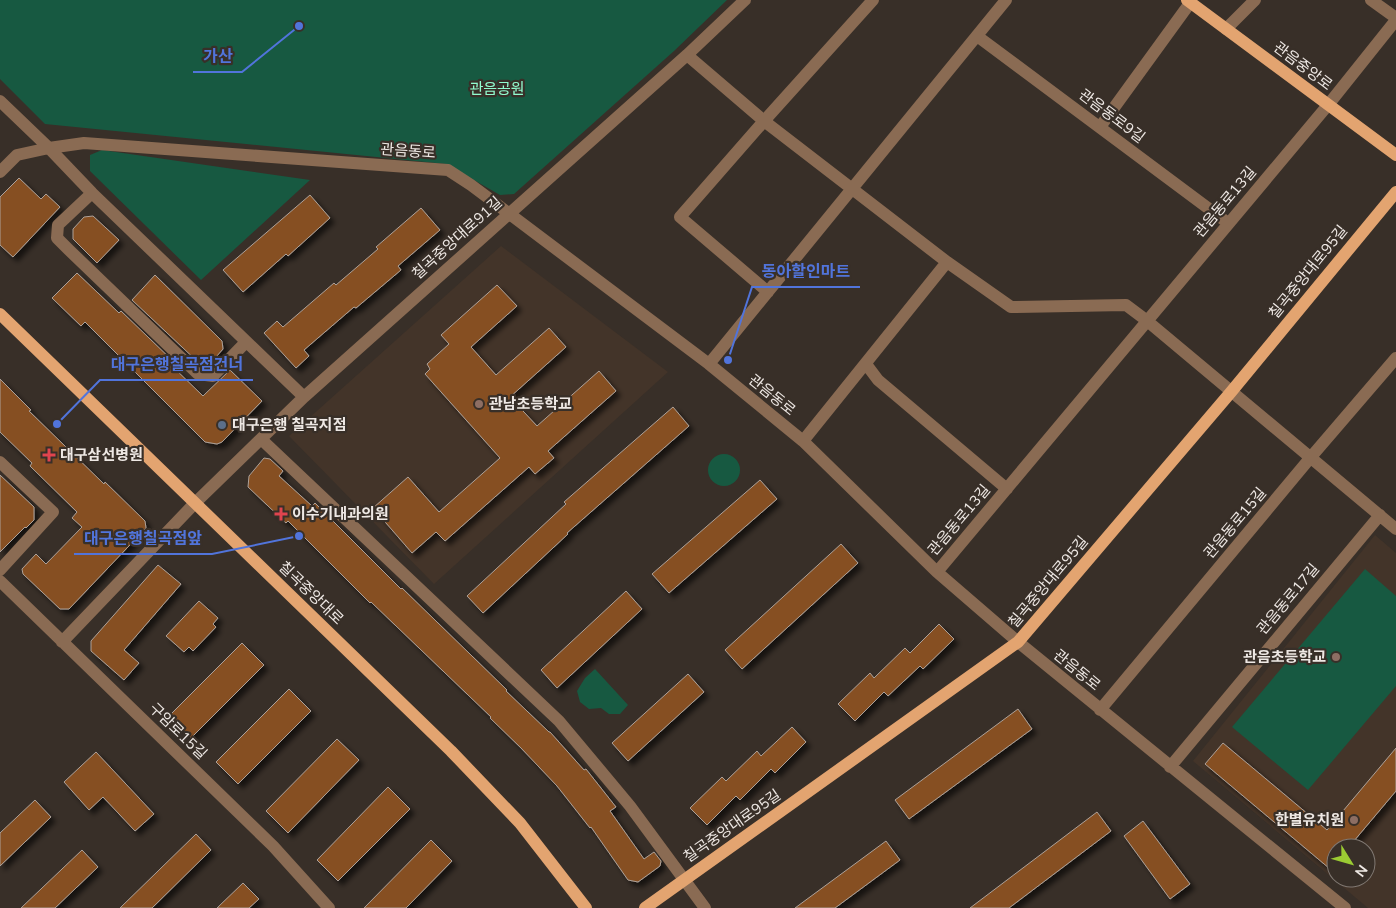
<svg xmlns="http://www.w3.org/2000/svg" width="1396" height="908" viewBox="0 0 1396 908" font-family="'Nunito Sans','Noto Sans KR',sans-serif">
<style>
.built{fill:#433429;fill-rule:evenodd}
.green{fill:#175941}
.building{fill:#864f20;stroke:#ada199;filter:url(#shadow)}
.lines{fill:none;stroke-linecap:round;stroke-linejoin:round}
.minor{stroke:#8a6b53;stroke-width:12}
.major{stroke:#e3a470;stroke-width:12}
.education-dot{fill:#8d6e63;stroke:#382f28;stroke-width:2}
.service-dot{fill:#5c6f8a;stroke:#382f28;stroke-width:2}
.health-dot{fill:#e0444e;stroke:#382f28;stroke-width:2}
.labels{text-anchor:middle;stroke-width:4.5;stroke-linejoin:round;paint-order:stroke}
.street-label{font-size:15px;fill:#eee8e4;stroke:#382f28}
.park-label{font-size:15px;fill:#91fccf;stroke:#382f28}
.poi-label{font-size:15px;font-weight:bold;fill:#eee8e4;stroke:#382f28;text-anchor:start}
.leader{fill:none;stroke:#5174db;stroke-width:2}
.callout-dot{fill:#5174db;stroke:#382f28;stroke-width:2}
.callout-label{font-size:16px;text-anchor:middle;font-weight:bold;fill:#5174db;stroke:#382f28;stroke-width:4.5;stroke-linejoin:round;paint-order:stroke}
</style>
<defs>
<filter id="shadow"><feDropShadow dx="4.5" dy="4.5" stdDeviation="2.5" flood-color="#0009"/></filter>
</defs>
<rect width="100%" height="100%" fill="#382f28"/>
<!-- built -->
<path class="built" d="M 501,246 L 668,372 L 434,584 L 289,436 Z
M 1375,535 L 1396,553 L 1396,908 L 1368,908 L 1193,761 ZM 1336,848 L 1366,848 L 1366,878 L 1336,878 Z"/>
<!-- green -->
<path class="green" d="M 0,0 L 727,0 L 674,51 L 514,194 L 500,195 L 446,164 L 45,124 L 0,79 Z
M 102,150 L 310,180 L 201,280 L 90,171 L 90,155 Z
M708 470a16 16 0 1 1 32 0a16 16 0 1 1-32 0Z
M 1365,569 L 1396,596 L 1396,686 L 1308,790 L 1232,727 Z
M 595,669 L 628,705 L 620,714 L 609,714 L 601,708 L 589,709 L 580,702 L 577,691 L 585,678 Z"/>
<!-- building -->
<path class="building" d="M 19,178 L 41,199 L 46,194 L 60,207 L 13,257 L 0,245 L 0,197 Z
M 310,195 L 330,218 L 288,256 L 286,254 L 243,292 L 223,270 Z
M 421,208 L 440,230 L 398,266 L 401,270 L 356,308 L 354,307 L 304,350 L 309,356 L 296,368 L 264,333 L 277,321 L 283,327 L 334,283 L 336,285 L 378,249 L 376,247 Z
M 93,216 L 119,240 L 97,263 L 73,239 L 73,229 L 84,217 Z
M 77,273 L 119,313 L 121,311 L 177,365 L 171,365 L 203,396 L 230,370 L 262,401 L 222,442 L 217,444 L 205,442 L 85,322 L 81,326 L 52,298 Z
M 155,275 L 222,341 L 223,349 L 216,357 L 218,359 L 215,363 L 199,363 L 132,300 Z
M 497,285 L 517,306 L 471,347 L 496,375 L 549,328 L 566,347 L 510,397 L 537,426 L 599,371 L 616,391 L 548,451 L 554,458 L 535,474 L 529,467 L 445,541 L 436,532 L 412,553 L 373,508 L 408,477 L 439,512 L 500,458 L 425,374 L 430,369 L 427,364 L 449,344 L 441,335 Z
M 0,379 L 31,410 L 29,411 L 104,484 L 105,482 L 145,521 L 146,528 L 69,609 L 60,609 L 23,574 L 22,569 L 36,554 L 46,564 L 82,527 L 72,518 L 77,512 L 30,466 L 32,463 L 0,432 Z
M 673,407 L 689,426 L 567,533 L 568,534 L 483,613 L 467,596 L 566,504 L 564,502 Z
M 264,458 L 270,459 L 283,471 L 279,476 L 312,506 L 315,503 L 401,589 L 402,588 L 507,690 L 506,691 L 549,732 L 550,732 L 584,770 L 586,769 L 616,807 L 610,811 L 644,859 L 654,852 L 661,861 L 660,866 L 638,882 L 628,880 L 591,827 L 590,828 L 557,786 L 521,748 L 490,718 L 491,717 L 371,602 L 370,603 L 288,521 L 286,523 L 248,487 L 249,476 Z
M 0,475 L 34,507 L 34,520 L 26,528 L 25,527 L 0,552 Z
M 760,480 L 777,499 L 669,593 L 652,574 Z
M 841,544 L 858,563 L 742,669 L 725,650 Z
M 158,565 L 181,584 L 124,650 L 139,663 L 124,680 L 91,651 L 91,641 Z
M 626,591 L 642,609 L 557,688 L 541,670 Z
M 199,601 L 218,618 L 213,624 L 216,627 L 193,651 L 189,647 L 184,652 L 166,636 Z
M 939,624 L 954,639 L 923,669 L 920,666 L 888,696 L 884,692 L 855,721 L 838,704 L 870,673 L 874,678 L 905,648 L 910,653 Z
M 242,643 L 264,665 L 191,738 L 169,716 Z
M 688,674 L 704,692 L 628,761 L 612,743 Z
M 289,689 L 311,711 L 238,784 L 216,762 Z
M 1018,709 L 1032,729 L 909,819 L 895,800 Z
M 792,727 L 806,742 L 775,773 L 771,769 L 740,800 L 736,796 L 707,825 L 690,808 L 722,777 L 726,781 L 757,751 L 761,756 Z
M 337,739 L 359,760 L 288,833 L 266,811 Z
M 1223,743 L 1327,830 L 1396,748 L 1396,791 L 1348,848 L 1336,848 L 1336,874 L 1205,764 Z
M 96,752 L 154,814 L 135,831 L 103,797 L 89,810 L 64,782 Z
M 388,787 L 410,809 L 338,881 L 317,860 Z
M 35,800 L 51,817 L 0,866 L 0,833 Z
M 1097,812 L 1111,831 L 1009,908 L 970,908 Z
M 1143,821 L 1190,884 L 1170,899 L 1124,836 Z
M 196,834 L 211,850 L 152,908 L 120,908 Z
M 431,840 L 452,861 L 406,908 L 364,908 Z
M 886,841 L 900,860 L 835,908 L 795,908 Z
M 82,850 L 98,867 L 55,908 L 21,908 Z
M 243,883 L 259,899 L 249,908 L 217,908 Z"/>
<g class="lines">
<!-- minor -->
<path class="minor" d="M 1371,0 L 1396,18
M 1226,29 L 1255,0
M 977,36 L 1228,223
M 687,55 L 764,121 L 947,262 L 1011,307 L 1126,305 L 1146,320 L 1396,529
M 0,101 L 49,148 L 84,143 L 448,170 L 471,185 L 709,364 L 803,441 L 937,572 L 1018,642 L 1345,908
M 1100,127 L 1190,3
M 0,172 L 17,155 L 49,148 L 92,193 L 304,397
M 92,193 L 58,225 L 57,238 L 69,250 L 198,374 L 213,376 L 246,342
M 768,292 L 680,217 L 764,121 L 873,0
M 709,364 L 1006,0
M 866,364 L 878,380 L 1007,489
M 261,439 L 559,721 L 630,806 L 705,908
M 803,441 L 947,262
M 0,462 L 53,512 L 0,570
M 937,572 L 1328,105 L 1396,20
M 0,581 L 273,846 L 329,908
M 62,642 L 195,503 L 304,397 L 687,55 L 745,0
M 1100,710 L 1311,457 L 1396,358
M 1170,767 L 1380,515"/>
<!-- major -->
<path class="major" d="M 1187,0 L 1396,155
M 0,314 L 451,751 L 520,823 L 586,908
M 645,908 L 1018,642 L 1231,392 L 1396,192"/>
</g>
<!-- markers -->
<g class="education-dot">
<circle cx="479" cy="404" r="5"/>
<circle cx="1336" cy="657" r="5"/>
<circle cx="1354" cy="820" r="5"/>
</g>
<circle class="service-dot" cx="222" cy="425" r="5"/>
<g class="health-dot">
<path d="M46.5 447.5h5v5h5v5h-5v5h-5v-5h-5v-5h5z"/>
<path d="M278.5 506.5h5v5h5v5h-5v5h-5v-5h-5v-5h5z"/>
</g>
<g class="labels">
<!-- street labels -->
<g class="street-label">
<text transform="translate(1303 66) rotate(37)" y="5">관음중앙로</text>
<text transform="translate(1112 116) rotate(37)" y="5">관음동로9길</text>
<text transform="translate(408 151) rotate(4)" y="5">관음동로</text>
<text transform="translate(1225 202) rotate(-50)" y="5">관음동로13길</text>
<text transform="translate(457 238) rotate(-42)" y="5">칠곡중앙대로91길</text>
<text transform="translate(1308 272) rotate(-51)" y="5">칠곡중앙대로95길</text>
<text transform="translate(772 395) rotate(39)" y="5">관음동로</text>
<text transform="translate(959 520) rotate(-50)" y="5">관음동로13길</text>
<text transform="translate(1235 523) rotate(-50)" y="5">관음동로15길</text>
<text transform="translate(1048 582) rotate(-50)" y="5">칠곡중앙대로95길</text>
<text transform="translate(311 593) rotate(44)" y="5">칠곡중앙대로</text>
<text transform="translate(1288 599) rotate(-50)" y="5">관음동로17길</text>
<text transform="translate(1077 670) rotate(39)" y="5">관음동로</text>
<text transform="translate(178 731) rotate(44)" y="5">구암로15길</text>
<text transform="translate(732 826) rotate(-35)" y="5">칠곡중앙대로95길</text>
</g>
<!-- park labels -->
<g class="park-label">
<text x="497" y="94">관음공원</text>
</g>
<!-- poi labels -->
<g class="poi-label">
<text x="489" y="409">관남초등학교</text>
<text x="232" y="430">대구은행 칠곡지점</text>
<text x="60" y="460">대구삼선병원</text>
<text x="292" y="519">이수기내과의원</text>
<text x="1326" y="662" text-anchor="end">관음초등학교</text>
<text x="1344" y="825" text-anchor="end">한별유치원</text>
</g>
</g>
<!-- callouts -->
<path class="leader" d="M299 26L242 72H193M728 360L752 287H860M57 424L100 380H253M299 536L212 554H74"/>
<g class="callout-dot">
<circle cx="299" cy="26" r="5"/>
<circle cx="728" cy="360" r="5"/>
<circle cx="57" cy="424" r="5"/>
<circle cx="299" cy="536" r="5"/>
</g>
<g class="callout-label">
<text x="218" y="62">가산</text>
<text x="806" y="277">동아할인마트</text>
<text x="177" y="370">대구은행칠곡점건너</text>
<text x="143" y="544">대구은행칠곡점앞</text>
</g>
<!-- north arrow -->
<g transform="translate(1351 863) rotate(127)"><circle r="24" fill="#382f28" stroke="#817973"/>
<path d="M0-4L9 19L0 12L-9 19Z" fill="#9bcb33"/>
<text y="-8" font-size="14" font-weight="bold" text-anchor="middle" fill="#eee8e4">N</text>
</g>
</svg>
